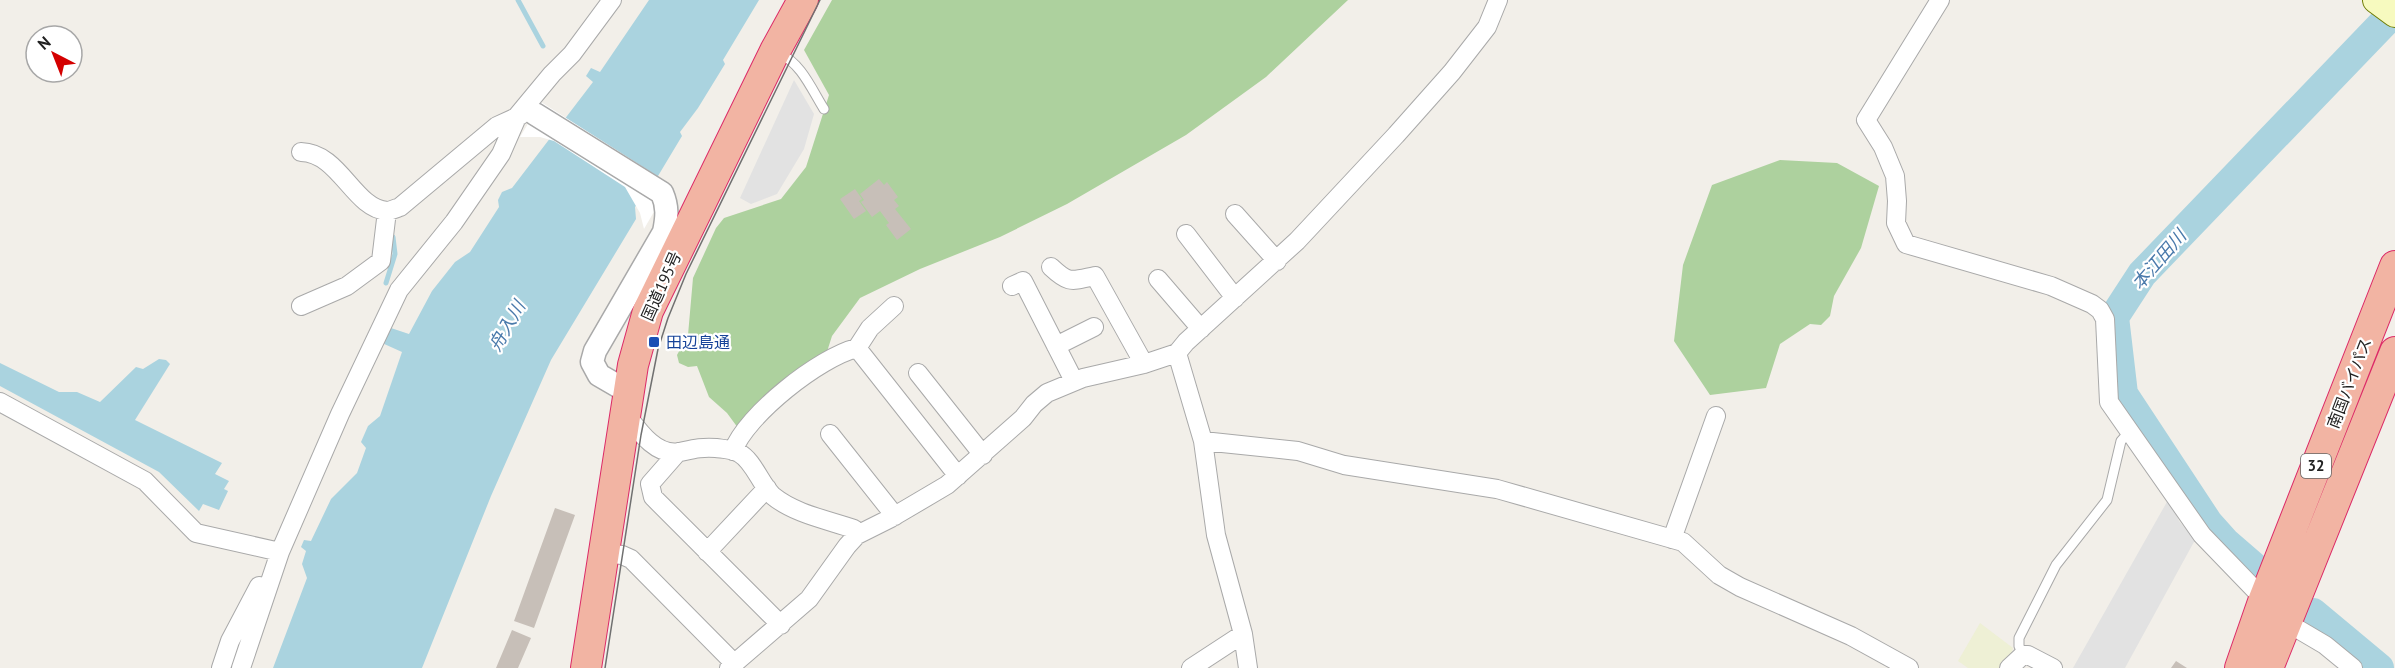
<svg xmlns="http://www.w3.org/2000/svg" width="2395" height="668" viewBox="0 0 2395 668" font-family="'PT Sans','Noto Sans JP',sans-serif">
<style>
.farmland{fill:#eef0d5}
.forest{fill:#add19e}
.parking{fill:#e2e2e2}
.water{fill:#aad3df}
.pier{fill:#fff}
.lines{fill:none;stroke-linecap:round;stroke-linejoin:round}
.stream{stroke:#aad3df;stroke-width:5}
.river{stroke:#aad3df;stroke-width:30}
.building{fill:#c7bfb8}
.service-casing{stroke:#a9a9a9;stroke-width:11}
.minor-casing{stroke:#a9a9a9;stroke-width:20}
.tertiary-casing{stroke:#a9a9a9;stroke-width:25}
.secondary-casing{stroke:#707d05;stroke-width:28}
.trunk-casing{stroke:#dc2a67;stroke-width:32}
.service{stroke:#fff;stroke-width:9}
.minor{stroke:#fff;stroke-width:18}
.tertiary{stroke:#fff;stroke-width:22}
.secondary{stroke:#f7fabf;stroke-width:26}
.trunk{stroke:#f2b4a3;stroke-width:30}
.tram{stroke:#707070;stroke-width:1.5}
.transit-dot{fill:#1a4fb4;stroke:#fff;stroke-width:2}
.labels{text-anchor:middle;stroke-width:4.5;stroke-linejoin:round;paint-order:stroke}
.shield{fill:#fff;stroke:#646464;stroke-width:1.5}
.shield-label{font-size:15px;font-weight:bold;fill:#222}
.street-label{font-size:16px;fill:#222;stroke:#fff}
.transit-label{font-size:16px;fill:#164399;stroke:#fff;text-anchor:start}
.water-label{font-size:18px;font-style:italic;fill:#4a7aab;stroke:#fff}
</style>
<rect width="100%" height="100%" fill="#f2efe9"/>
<!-- farmland -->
<path class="farmland" d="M 1980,623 L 2013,648 L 2011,656 L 2000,668 L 1968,668 L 1958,661 Z"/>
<!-- forest -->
<path class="forest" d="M 832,0 L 1348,0 L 1266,77 L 1186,135 L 1067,204 L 1000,237 L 920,269 L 860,298 L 832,336 L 825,358 L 738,428 L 727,413 L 709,397 L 697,366 L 688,367 L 679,363 L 677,355 L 688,335 L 693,278 L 716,228 L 724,218 L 781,199 L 806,167 L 829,95 L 804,50 Z
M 1780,160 L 1837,163 L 1879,186 L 1861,248 L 1834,296 L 1830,316 L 1821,325 L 1810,324 L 1780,344 L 1766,388 L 1710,395 L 1674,341 L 1683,265 L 1712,185 Z"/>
<!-- parking -->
<path class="parking" d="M 794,80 L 814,114 L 804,149 L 777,194 L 751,204 L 740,198 Z
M 2168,500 L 2173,507 L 2179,521 L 2195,540 L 2125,668 L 2073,668 Z"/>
<!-- water -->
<path class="water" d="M 649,0 L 759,0 L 723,60 L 725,64 L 698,108 L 680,132 L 682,136 L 658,176 L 635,207 L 636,219 L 551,360 L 491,496 L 422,668 L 273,668 L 307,578 L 302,564 L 306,551 L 301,547 L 304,540 L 311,541 L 331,499 L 357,473 L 366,448 L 361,442 L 368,426 L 380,416 L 402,352 L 382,343 L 391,328 L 409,334 L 432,291 L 455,262 L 470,252 L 499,207 L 498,200 L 502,192 L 512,188 L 593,82 L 586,76 L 591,68 L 600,72 Z
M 159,359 L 166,360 L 170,364 L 135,420 L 222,463 L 215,474 L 229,481 L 224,489 L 228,491 L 219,510 L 203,504 L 199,511 L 159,472 L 0,386 L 0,363 L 59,392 L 77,392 L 100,402 L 136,367 L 143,369 Z"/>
<!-- pier -->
<path class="pier" d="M 541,102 L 670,184 L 644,229 L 640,213 L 625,187 L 554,141 L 540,137 L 520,137 Z"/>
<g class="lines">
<!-- stream -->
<path class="stream" d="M 518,0 L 543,46
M 386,283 L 395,254 L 393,237"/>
<!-- river -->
<path class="river" d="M 2262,574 L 2225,542 L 2208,523 L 2123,394 L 2114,317 L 2142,274 L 2395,11
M 2313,613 L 2379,668"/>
</g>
<!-- building -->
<path class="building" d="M 879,179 L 884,185 L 887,182 L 898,197 L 894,200 L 899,206 L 895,209 L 911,229 L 897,240 L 886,225 L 889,223 L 880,211 L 872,217 L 861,202 L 864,200 L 860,194 Z
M 855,189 L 862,199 L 859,201 L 866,211 L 854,219 L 840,199 Z
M 555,508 L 575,515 L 534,628 L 514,621 Z
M 512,630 L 531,638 L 518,668 L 496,668 Z
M 2176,661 L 2187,668 L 2171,668 Z"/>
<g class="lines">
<!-- service casing -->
<g class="service-casing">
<path id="service" d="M 780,54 C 801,63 812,90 824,109
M 2023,655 L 2019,646 L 2019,638 L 2056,565 L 2107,500 L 2121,441 L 2131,430"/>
</g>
<!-- minor casing -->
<g class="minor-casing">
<path id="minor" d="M 1940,0 L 1866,120 L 1883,147 L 1895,176 L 1897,201 L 1896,223 L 1906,244 L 2051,286 L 2092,304 L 2100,310 L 2105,319 L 2109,402 L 2202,535 L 2286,622 L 2325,645 L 2353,668
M 301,152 C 340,153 353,208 387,211 C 390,211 397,208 400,207 L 497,126 L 521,115
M 1235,214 L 1277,261
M 1186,234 L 1235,298
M 1051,267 C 1069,284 1071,281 1095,276 L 1144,364
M 1158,279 L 1201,329
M 1012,286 L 1023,281 L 1074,381
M 301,306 L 347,286 L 381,261 L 387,211
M 1056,346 L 1094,327
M 857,348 L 870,328 L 894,306
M 1177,353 L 1186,342 L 1297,241 L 1396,135 L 1452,72 L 1487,27 L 1498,0
M 918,373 L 983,455
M 0,402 L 145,481 L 196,533 L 280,552
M 626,414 C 638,430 656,457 680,452 C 694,449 701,447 716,448 C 723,449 732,449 739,453 C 754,461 760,484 773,496 C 795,514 828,520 854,529 L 857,535 L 891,518 L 947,485 L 1023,418 L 1034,404 L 1047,393 L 1083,378 L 1144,364 L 1177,353 L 1203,441 L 1216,535 L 1243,634 L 1248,668
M 830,434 L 895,516
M 1203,441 L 1298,451 L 1344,465 L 1497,489 L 1683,542 L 1719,575 L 1740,587 L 1851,636 L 1909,668
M 733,451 C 746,415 820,357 857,348 L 958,476
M 678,452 L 650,484 L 653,497 L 781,625
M 1672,539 L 1716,416
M 707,552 L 767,488
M 604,553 L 622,555 L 631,559 L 735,664
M 221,668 L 230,641 L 259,586
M 241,668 L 280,552 L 340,414 L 399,290 L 454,222 L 501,154 L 518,115 L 552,74 L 572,54 L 612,0
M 729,668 L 809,599 L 847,546 L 857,535
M 1191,668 L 1243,634
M 2009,668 L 2023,655 L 2028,655 L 2053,668"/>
</g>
<!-- tertiary casing -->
<g class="tertiary-casing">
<path id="tertiary" d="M 535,114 L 662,193 C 668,207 667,217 664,232 L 595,351 L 592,362 L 599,375 L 630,393"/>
</g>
<!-- secondary casing -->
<g class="secondary-casing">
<path id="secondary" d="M 2376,0 L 2395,14"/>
</g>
<!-- trunk casing -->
<g class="trunk-casing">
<path id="trunk" d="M 586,668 L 633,365 L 648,311 L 775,51 L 803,0
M 2240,668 L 2264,599 L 2395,266
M 2268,668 L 2395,352"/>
</g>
<!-- service -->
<use href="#service" class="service"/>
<!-- minor -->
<use href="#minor" class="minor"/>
<!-- tertiary -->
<use href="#tertiary" class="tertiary"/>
<!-- secondary -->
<use href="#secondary" class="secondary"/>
<!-- trunk -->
<use href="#trunk" class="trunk"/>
<!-- tram -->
<path class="tram" d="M 605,668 L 641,435 L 658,349 L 668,318 L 686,274 L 820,0"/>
</g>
<!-- markers -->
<rect class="transit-dot" x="648" y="336" width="12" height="12" rx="3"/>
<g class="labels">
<!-- shield labels -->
<rect class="shield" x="2301" y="454" width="30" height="24" rx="4.5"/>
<g class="shield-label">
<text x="2316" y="471">32</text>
</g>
<!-- street labels -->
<g class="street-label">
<text transform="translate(661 286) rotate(-66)" y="6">国道195号</text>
<text transform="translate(2349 383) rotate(-69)" y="6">南国バイパス</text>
</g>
<!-- transit labels -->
<g class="transit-label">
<text x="666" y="348">田辺島通</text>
</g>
<!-- water labels -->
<g class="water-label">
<text transform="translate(2159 260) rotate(-49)" y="6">本江田川</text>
<text transform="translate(507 326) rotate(-60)" y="6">舟入川</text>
</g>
</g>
<!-- north arrow -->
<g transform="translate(54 54) rotate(318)"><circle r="28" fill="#ffffff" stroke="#a7a7a7" stroke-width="1.5"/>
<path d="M0-4.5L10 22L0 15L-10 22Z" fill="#d40000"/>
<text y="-9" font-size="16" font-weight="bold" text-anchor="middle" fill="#222222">N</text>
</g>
</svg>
